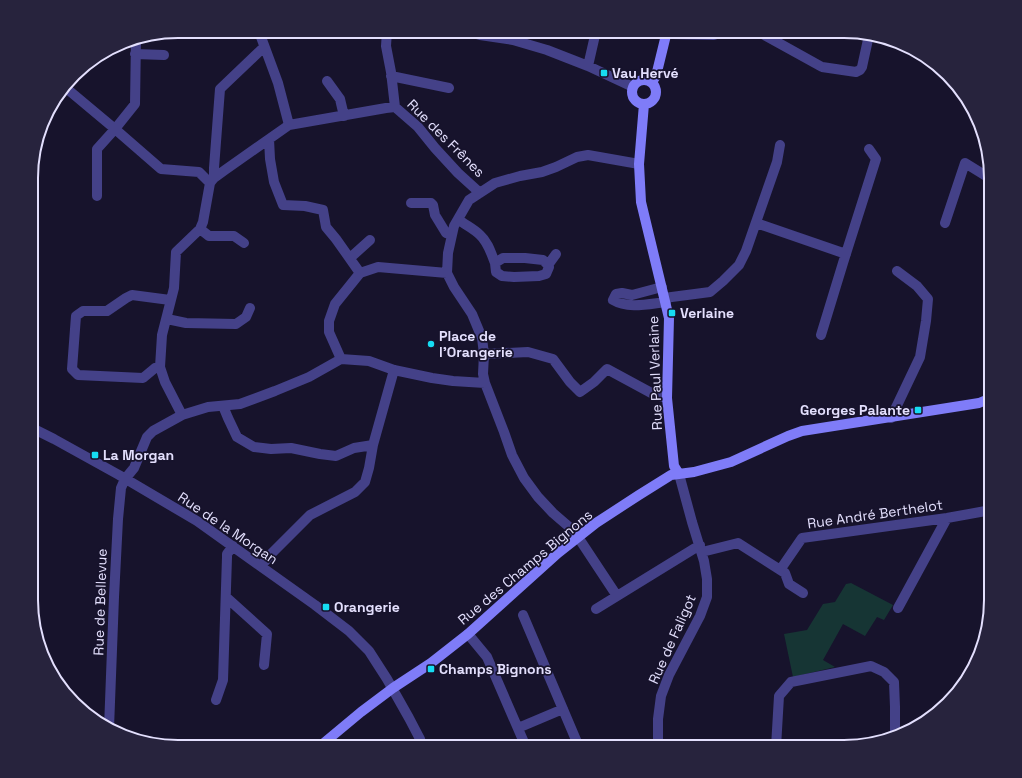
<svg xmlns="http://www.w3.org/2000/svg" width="1022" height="778" viewBox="0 0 1022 778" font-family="'Space Grotesk',sans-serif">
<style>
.green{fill:#163534}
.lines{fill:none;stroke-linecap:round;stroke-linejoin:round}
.street{stroke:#444188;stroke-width:10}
.secondary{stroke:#7f7cf8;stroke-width:10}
.poi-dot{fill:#16dcf3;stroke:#17132c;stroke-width:1.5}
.labels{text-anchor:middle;stroke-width:3.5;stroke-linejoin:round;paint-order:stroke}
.poi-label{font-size:14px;font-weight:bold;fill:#e3dffd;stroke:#17132c;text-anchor:start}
.street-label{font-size:14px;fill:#e3dffd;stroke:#17132c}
.rim{fill:none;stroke:#e3dffd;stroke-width:2}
</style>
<rect width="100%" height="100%" fill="#17132c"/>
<!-- green -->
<path class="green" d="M 851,583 L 893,605 L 884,620 L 877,617 L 865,636 L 843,624 L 823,660 L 835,667 L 793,677 L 784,634 L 807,630 L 823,604 L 835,602 L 846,584 Z"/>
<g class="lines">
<!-- street -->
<path class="street" d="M 257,31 L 261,37 L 278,83 L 289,125
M 387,31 L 386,46 L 391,72 L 395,107 L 418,127 L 435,148 L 458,173 L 480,193
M 466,31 L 480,35 L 513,40 L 547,50 L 588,66 L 633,87
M 757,31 L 822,67 L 856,72 L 860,70 L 862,67 L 869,35
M 667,32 L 672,34 L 714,35 L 723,31
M 723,32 L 739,31
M 136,38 L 135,104 L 115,129 L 161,169 L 199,172 L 210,183
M 135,54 L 164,55
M 588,66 L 596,31
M 391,76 L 449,88
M 327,81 L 340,99 L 344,116
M 66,88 L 115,129 L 97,149 L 97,196
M 269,139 L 270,159 L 274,182 L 283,205 L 305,206 L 323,210 L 326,227 L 336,239 L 360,273
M 214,178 L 214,168 L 220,89 L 264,47
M 411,203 L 431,203 L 433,205 L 435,215 L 446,233 L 452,235
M 458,219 C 465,225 473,228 480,235 C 488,242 491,253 495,263 L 503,258 L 525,258 L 543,260 L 548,265 L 549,267 L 546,274 L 539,276 L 514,277 L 502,276 L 496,272 L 495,263
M 756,223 L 846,254
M 945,223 L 965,163 L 991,179
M 200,229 L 209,236 L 234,236 L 244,243
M 350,258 L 370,240
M 548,265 L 556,254
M 32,286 L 33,286
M 662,287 L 632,295 L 622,293 L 616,294 L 613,300 C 628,309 648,304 666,302
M 664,298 L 710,292 L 723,281 L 739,265 L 746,251 L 777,162 L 780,145
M 167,319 L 186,323 L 236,324 L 246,317 L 250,308
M 821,335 L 843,263 L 876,159 L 869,149
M 484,354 L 528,352 L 553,359 L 570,382 L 580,392 L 594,382 L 607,369 L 655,395 L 667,398
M 341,359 L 329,332 L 329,321 L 335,304 L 360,273 L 378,267 L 447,273
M 160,367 L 155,368 L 143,378 L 78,375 L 72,369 L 76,316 L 83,311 L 107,311 L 126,298 L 132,295 L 170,300
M 485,383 L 483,374 L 484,354 L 482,338 L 472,314 L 454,287 L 447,273 L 448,253 L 454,226 L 469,200 L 495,183 L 520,176 L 542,172 L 556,167 L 577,157 L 588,155 L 639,164
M 223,406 L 228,418 L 237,437 L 254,447 L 271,449 L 291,448 L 320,454 L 336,456 L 354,448 L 373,445
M 182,415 L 165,382 L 160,367 L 162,335 L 174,288 L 176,252 L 200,229 L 203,222 L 210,183 L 214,178 L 225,170 L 289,125 L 386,108 L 395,107
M 891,418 L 920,357 L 926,321 L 928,299 L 917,286 L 897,271
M 32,428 L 54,439 L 119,475 L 197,521 L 315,605 L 349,631 L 369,651 L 387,679 L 409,718 L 420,739 L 422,747
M 702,552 L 738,543 L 785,573 L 789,584 L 803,593
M 261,566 L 271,554 L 310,515 L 355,492 L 365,482 L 369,468 L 373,445 L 394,370
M 780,570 L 802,538 L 947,518 L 991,510
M 226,597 L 267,634 L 264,665
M 898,608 L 947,518
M 596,609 L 700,545
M 523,615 L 579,747
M 468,634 L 487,657 L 526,747
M 216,700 L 223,680 L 227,557 L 227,554 L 233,546
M 109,728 L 114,597 L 118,519 L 121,488 L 125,479 L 134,468 L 147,437 L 153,431 L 182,415 L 208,407 L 240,404 L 275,391 L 309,377 L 341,359 L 369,361 L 394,370 L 432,378 L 453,381 L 485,383 L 504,432 L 512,455 L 524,478 L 538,497 L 553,513 L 575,532 L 578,537 L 617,596
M 518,728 L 563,709
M 658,747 L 658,719 L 661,696 L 669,675 L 700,616 L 707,597 L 707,579 L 704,561 L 692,522 L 679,474
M 776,747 L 779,696 L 791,682 L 871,666 L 884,672 L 894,682 L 895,707 L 895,735"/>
<!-- secondary -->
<path class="secondary" d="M632 92a12 12 0 1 1 24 0a12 12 0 1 1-24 0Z
M 652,82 L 656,76 L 667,31
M 644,104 L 639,164 L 641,202 L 669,318 L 667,398 L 674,466 L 679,474
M 319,747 L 361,712 L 393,688 L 431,663 L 468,634 L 558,553 L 596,523 L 639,495 L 671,475 L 694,472 L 731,462 L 788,436 L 802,431 L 979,403 L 991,398"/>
</g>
<!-- markers -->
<g class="poi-dot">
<rect x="600" y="69" width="8" height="8" rx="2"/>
<rect x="668" y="309" width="8" height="8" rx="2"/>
<circle cx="431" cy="344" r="4"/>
<rect x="914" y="406" width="8" height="8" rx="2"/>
<rect x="91" y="451" width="8" height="8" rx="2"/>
<rect x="322" y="603" width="8" height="8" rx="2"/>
<rect x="427" y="665" width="8" height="8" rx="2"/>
</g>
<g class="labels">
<!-- poi labels -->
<g class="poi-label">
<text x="612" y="78">Vau Hervé</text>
<text x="680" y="318">Verlaine</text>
<text x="439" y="341">Place de<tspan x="439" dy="16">l'Orangerie</tspan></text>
<text x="910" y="415" text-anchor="end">Georges Palante</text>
<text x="103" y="460">La Morgan</text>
<text x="334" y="612">Orangerie</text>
<text x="439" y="674">Champs Bignons</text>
</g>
<!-- street labels -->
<g class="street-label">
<text transform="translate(446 138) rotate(45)" y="5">Rue des Frênes</text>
<text transform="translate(655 373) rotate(-92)" y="5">Rue Paul Verlaine</text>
<text transform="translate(875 514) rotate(-8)" y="5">Rue André Berthelot</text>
<text transform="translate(228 528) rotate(34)" y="5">Rue de la Morgan</text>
<text transform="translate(525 567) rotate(-40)" y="5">Rue des Champs Bignons</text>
<text transform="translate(100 602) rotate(-88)" y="5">Rue de Bellevue</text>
<text transform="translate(672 639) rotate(-66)" y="5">Rue de Faligot</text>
</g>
</g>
<!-- crop -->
<path d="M0 0H1022V778H0ZM178 38H844A140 140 0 0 1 984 178V600A140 140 0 0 1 844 740H178A140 140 0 0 1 38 600V178A140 140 0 0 1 178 38Z" fill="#27233d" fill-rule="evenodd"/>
<path class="rim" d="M178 38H844A140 140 0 0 1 984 178V600A140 140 0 0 1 844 740H178A140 140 0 0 1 38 600V178A140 140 0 0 1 178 38Z"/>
</svg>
